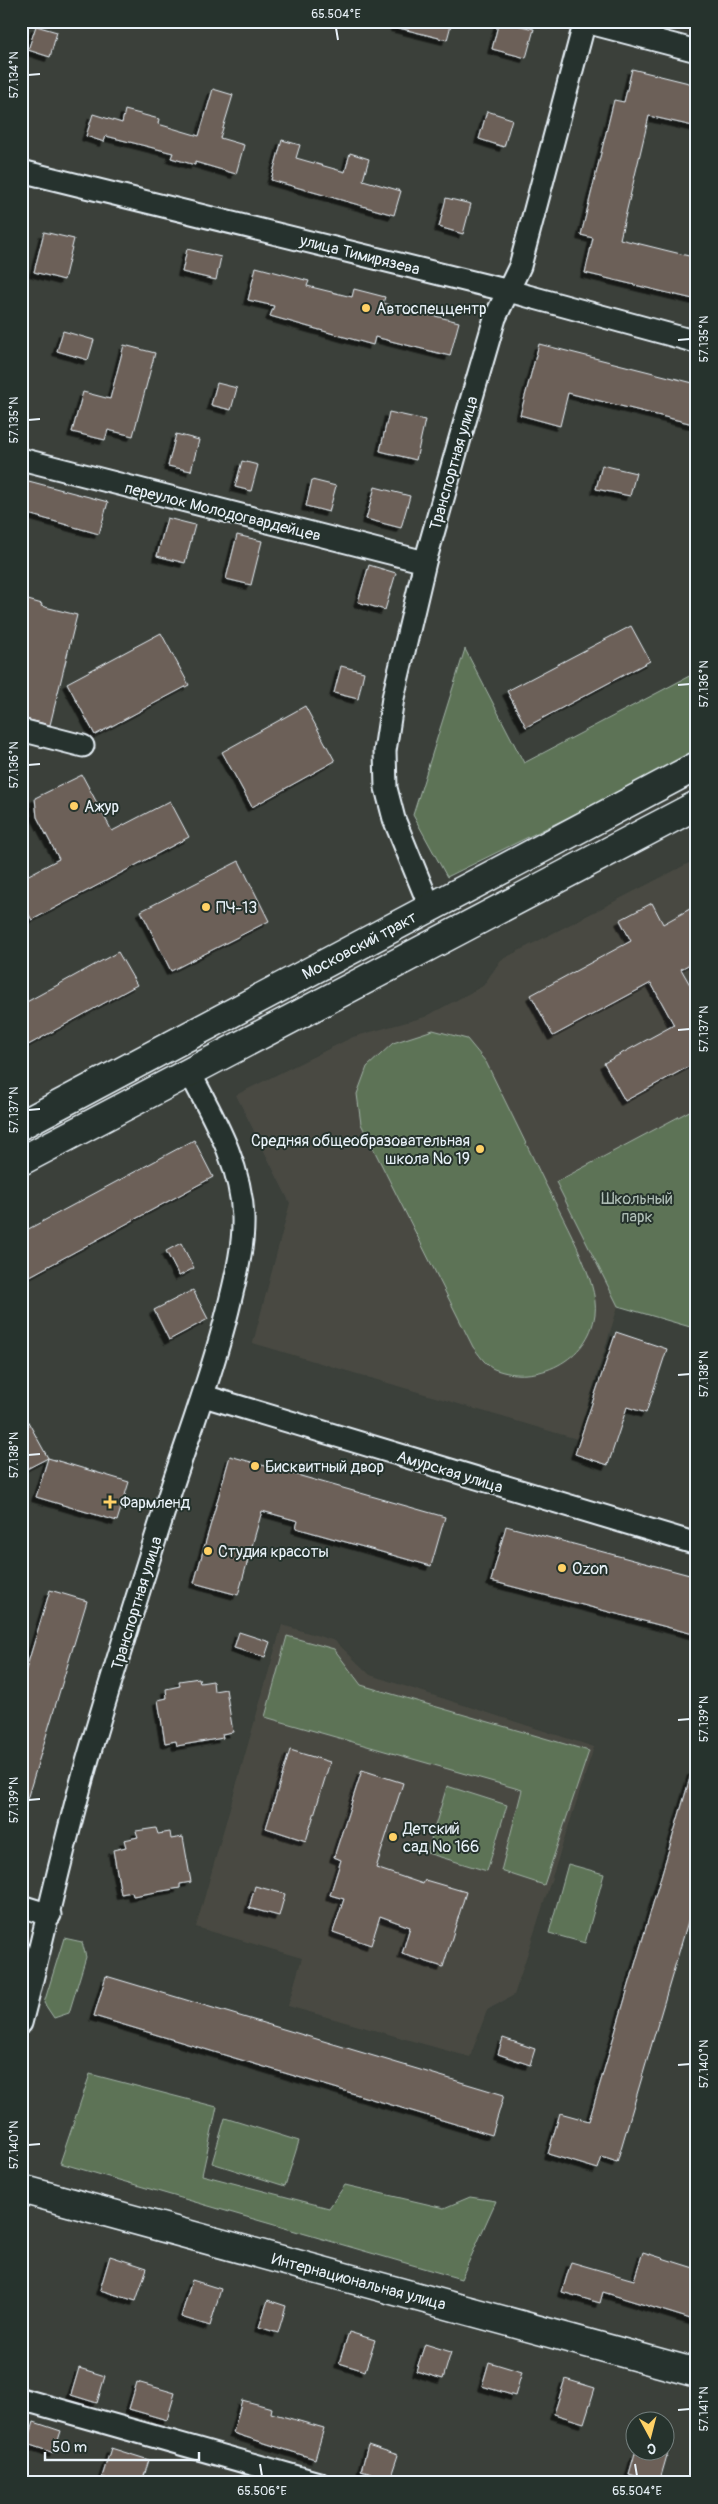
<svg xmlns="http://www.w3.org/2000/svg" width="718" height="2504" viewBox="0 0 718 2504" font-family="Pangolin,sans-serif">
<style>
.built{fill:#4a4a43}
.green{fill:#5d7356;stroke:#a2b2a7}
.building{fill:#6c6059;stroke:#e8f1f8;filter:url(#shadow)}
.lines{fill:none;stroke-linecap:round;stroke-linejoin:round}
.street-casing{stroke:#e8f1f8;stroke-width:25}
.secondary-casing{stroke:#e8f1f8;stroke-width:31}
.primary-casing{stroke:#e8f1f8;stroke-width:31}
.street{stroke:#26332d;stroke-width:21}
.secondary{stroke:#26332d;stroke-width:28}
.primary{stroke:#26332d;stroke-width:28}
.ticks{fill:none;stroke:#e8f1f8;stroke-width:2}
.poi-dot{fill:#ffd166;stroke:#26332d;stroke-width:2}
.labels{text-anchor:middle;stroke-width:4;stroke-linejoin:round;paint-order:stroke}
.street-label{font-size:16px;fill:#e8f1f8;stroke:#26332d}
.poi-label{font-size:16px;fill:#e8f1f8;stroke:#26332d;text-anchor:start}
.park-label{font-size:16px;fill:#b0bfb7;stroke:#26332d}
.neatline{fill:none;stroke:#e8f1f8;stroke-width:2}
.ticks-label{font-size:12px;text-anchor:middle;fill:#e8f1f8}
</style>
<defs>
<filter id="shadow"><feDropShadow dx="-4.5" dy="4.5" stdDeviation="0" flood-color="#0009"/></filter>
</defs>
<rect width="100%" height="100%" fill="#3b403a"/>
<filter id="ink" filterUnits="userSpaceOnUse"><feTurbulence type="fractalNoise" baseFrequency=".02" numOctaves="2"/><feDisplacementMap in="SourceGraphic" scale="10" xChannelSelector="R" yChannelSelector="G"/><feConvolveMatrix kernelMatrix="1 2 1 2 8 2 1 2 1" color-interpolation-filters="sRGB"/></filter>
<g filter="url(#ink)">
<!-- built -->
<path class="built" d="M 697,859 L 697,1329 L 618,1306 L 577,1439 L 253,1343 L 290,1203 L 236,1095 L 353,1037 L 425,1017 L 483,986 L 501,960 Z
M 282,1625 L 335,1641 L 370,1675 L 594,1747 L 514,1995 L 487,2010 L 470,2057 L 288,2006 L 302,1958 L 196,1927 Z"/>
<!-- green -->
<path class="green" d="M 465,649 L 524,763 L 697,672 L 697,754 L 447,877 L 413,815 Z
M 433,1030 L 467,1039 L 486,1062 C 505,1101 525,1141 544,1181 C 559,1211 600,1282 595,1314 C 589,1360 536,1386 494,1369 C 486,1366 478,1353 473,1347 L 361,1124 L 357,1094 L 367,1067 L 393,1043 Z
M 697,1107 L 697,1329 L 618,1306 L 556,1182 Z
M 287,1636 L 334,1649 L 361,1685 L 589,1751 L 544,1885 L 501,1871 L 522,1790 L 265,1717 Z
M 447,1786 L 507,1805 L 487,1871 L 427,1853 Z
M 568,1864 L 604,1874 L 585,1943 L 549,1933 Z
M 64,1938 L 82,1942 L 86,1957 L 69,2013 L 54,2018 L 44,2003 Z
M 90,2074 L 217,2107 L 202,2175 L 329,2208 L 345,2185 L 444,2208 L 470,2197 L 496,2201 L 461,2279 L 60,2163 Z
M 225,2118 L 299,2141 L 285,2186 L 212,2163 Z"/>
<!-- building -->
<path class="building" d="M 396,21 L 452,21 L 447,40 L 395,27 Z
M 499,21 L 534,29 L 526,58 L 492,49 Z
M 36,26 L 57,32 L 50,57 L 28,50 Z
M 632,69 L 697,85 L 697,127 L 649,116 L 620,239 L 697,258 L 697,300 L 585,273 L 593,238 L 581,235 L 614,100 L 624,102 Z
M 213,89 L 233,95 L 220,138 L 244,145 L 236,174 L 195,162 L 195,165 L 171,158 L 173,153 L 106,136 L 104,142 L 86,136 L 93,114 L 122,123 L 125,110 L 159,119 L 158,124 L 199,136 Z
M 487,111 L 512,119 L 504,147 L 479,139 Z
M 282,140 L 300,145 L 296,158 L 345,172 L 350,153 L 369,159 L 363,180 L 401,191 L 394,215 L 271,180 Z
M 446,198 L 471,204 L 463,234 L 439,227 Z
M 44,232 L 74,239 L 64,280 L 34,272 Z
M 187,249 L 221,257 L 216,280 L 182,272 Z
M 256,267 L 309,281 L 307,286 L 352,297 L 354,289 L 385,297 L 383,303 L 459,322 L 450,356 L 375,337 L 373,345 L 270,316 L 274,306 L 248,300 Z
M 63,331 L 94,340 L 88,360 L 57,351 Z
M 539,344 L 697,384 L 697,425 L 568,393 L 560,426 L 520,415 Z
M 124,345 L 155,353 L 133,436 L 108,430 L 105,440 L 72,432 L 83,392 L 110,399 Z
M 217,383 L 237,388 L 231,410 L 211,405 Z
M 389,412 L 425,420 L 416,460 L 380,451 Z
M 176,434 L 199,440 L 191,471 L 168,466 Z
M 242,461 L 258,465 L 251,491 L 235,487 Z
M 602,465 L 636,473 L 630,496 L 596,489 Z
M 21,479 L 108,502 L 99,534 L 21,512 Z
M 312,480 L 336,486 L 329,512 L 306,506 Z
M 375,487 L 410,496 L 401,528 L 366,519 Z
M 167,518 L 195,525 L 185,563 L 157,556 Z
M 237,535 L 262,541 L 251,585 L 226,579 Z
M 369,565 L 396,573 L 385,610 L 358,602 Z
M 21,598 L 42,604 L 41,606 L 77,615 L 50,725 L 21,718 Z
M 631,626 L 650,661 L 526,727 L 507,691 Z
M 161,633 L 189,685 L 95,735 L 67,683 Z
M 341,666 L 364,672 L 358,699 L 334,693 Z
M 305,706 L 335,761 L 252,807 L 222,752 Z
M 82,775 L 112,831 L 170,801 L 189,837 L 32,920 L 21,901 L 21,879 L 59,859 L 37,817 L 35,798 Z
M 239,861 L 269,921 L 171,971 L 141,911 Z
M 652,903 L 663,924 L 697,905 L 697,960 L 681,969 L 697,997 L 697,1062 L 625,1101 L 604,1063 L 674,1025 L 651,983 L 553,1036 L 531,995 L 631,941 L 620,920 Z
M 118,952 L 137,985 L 21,1049 L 21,1005 Z
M 194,1140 L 213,1177 L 21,1281 L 21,1233 Z
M 181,1243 L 194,1268 L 179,1276 L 166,1251 Z
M 193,1290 L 208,1319 L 169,1340 L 154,1310 Z
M 616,1332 L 667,1349 L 646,1413 L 627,1407 L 608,1465 L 575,1454 Z
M 21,1409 L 48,1458 L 21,1472 Z
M 230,1456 L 445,1517 L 431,1566 L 296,1528 L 298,1521 L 262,1511 L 238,1595 L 194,1583 Z
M 48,1458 L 129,1482 L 117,1521 L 36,1497 Z
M 506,1526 L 697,1577 L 697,1635 L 491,1581 Z
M 50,1590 L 87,1601 L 25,1806 L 21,1805 L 21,1686 Z
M 239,1632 L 270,1642 L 265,1657 L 234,1648 Z
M 199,1678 L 200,1683 L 213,1681 L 214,1691 L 226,1689 L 233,1732 L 222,1734 L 223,1738 L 177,1746 L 176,1741 L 165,1743 L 158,1700 L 167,1698 L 166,1689 L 180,1686 L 179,1681 Z
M 290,1750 L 330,1762 L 306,1841 L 266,1828 Z
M 362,1770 L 403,1783 L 376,1868 L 423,1884 L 425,1880 L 466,1892 L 443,1967 L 402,1954 L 410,1927 L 380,1916 L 371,1945 L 333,1932 L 344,1899 L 330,1895 L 341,1860 L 334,1857 Z
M 692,1771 L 697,1771 L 697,1891 L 617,2162 L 602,2157 L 598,2169 L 548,2154 L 560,2113 L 589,2121 Z
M 156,1828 L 158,1834 L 170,1832 L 171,1839 L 183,1837 L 191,1882 L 180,1884 L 180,1888 L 133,1896 L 132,1892 L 121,1894 L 113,1850 L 126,1847 L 124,1840 L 138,1837 L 136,1831 Z
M 255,1886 L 285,1894 L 279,1916 L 249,1908 Z
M 106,1976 L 504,2095 L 492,2135 L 94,2016 Z
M 503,2038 L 535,2049 L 530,2065 L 498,2054 Z
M 643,2252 L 697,2269 L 697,2321 L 603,2292 L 600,2303 L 562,2292 L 571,2262 L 634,2280 Z
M 110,2256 L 147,2268 L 136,2301 L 100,2290 Z
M 192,2280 L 221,2289 L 210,2326 L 181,2317 Z
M 268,2300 L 286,2306 L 278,2333 L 259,2327 Z
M 349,2332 L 375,2340 L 365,2371 L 339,2363 Z
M 425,2344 L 451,2352 L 443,2379 L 416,2371 Z
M 489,2362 L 522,2372 L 515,2396 L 482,2386 Z
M 79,2368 L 105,2376 L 97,2403 L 71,2395 Z
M 565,2379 L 595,2388 L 584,2423 L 554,2414 Z
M 137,2382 L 175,2393 L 167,2420 L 129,2409 Z
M 242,2400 L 272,2408 L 271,2413 L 324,2428 L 315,2459 L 233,2433 Z
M 34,2422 L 61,2431 L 54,2453 L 27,2444 Z
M 368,2445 L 398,2455 L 390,2479 L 361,2471 Z
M 111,2448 L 149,2460 L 142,2483 L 122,2483 L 102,2477 Z
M 649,2452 L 668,2452 L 659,2483 L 629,2474 L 635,2453 L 647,2457 Z"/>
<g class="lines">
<!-- street casing -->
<g class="street-casing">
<path id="street" d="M 582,21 L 697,51
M 21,171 L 509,291 L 697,342
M 21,459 L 425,562
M 21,730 L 83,746
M 430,907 L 394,819 L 386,788 L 385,751 L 393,698 L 425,562 L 461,435 L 495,318 L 520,266 L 585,21
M 204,1396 L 697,1544
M 21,1906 L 50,1915
M 21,2023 C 44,1936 62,1849 87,1762 C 110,1682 135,1603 160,1524 C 182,1452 210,1383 228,1310 C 235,1280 244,1248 243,1217 C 241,1164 214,1119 190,1073
M 21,2399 L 319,2483"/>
</g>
<!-- secondary casing -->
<g class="secondary-casing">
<path id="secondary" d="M 21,2189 L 697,2373"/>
</g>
<!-- primary casing -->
<g class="primary-casing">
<path id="primary" d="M 21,1125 L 697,766
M 21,1161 L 697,805"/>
</g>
<!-- street -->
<use href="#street" class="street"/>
<!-- secondary -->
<use href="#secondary" class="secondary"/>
<!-- primary -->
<use href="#primary" class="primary"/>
</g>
</g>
<!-- ticks -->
<path class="ticks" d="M 336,28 L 338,40M 28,75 L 40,74M 678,340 L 690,339M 28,420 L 40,419M 678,685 L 690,684M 28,765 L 40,764M 678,1030 L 690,1029M 28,1110 L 40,1109M 678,1375 L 690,1374M 28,1455 L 40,1454M 678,1720 L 690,1719M 28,1800 L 40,1799M 678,2065 L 690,2064M 28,2145 L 40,2144M 678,2410 L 690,2409M 260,2464 L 262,2476M 635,2464 L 637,2476"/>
<!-- markers -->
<g class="poi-dot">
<circle cx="366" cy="308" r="5"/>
<circle cx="74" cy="806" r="5"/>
<circle cx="206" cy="907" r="5"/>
<circle cx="480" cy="1149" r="5"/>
<circle cx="255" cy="1466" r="5"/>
<path d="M107.5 1494.5h5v5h5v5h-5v5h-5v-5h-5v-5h5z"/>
<circle cx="208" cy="1551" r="5"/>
<circle cx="562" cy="1568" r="5"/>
<circle cx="393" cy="1837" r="5"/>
</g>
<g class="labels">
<!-- street labels -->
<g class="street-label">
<text transform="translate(360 254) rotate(14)" y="6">улица Тимирязева</text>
<text transform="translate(453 463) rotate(-74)" y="6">Транспортная улица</text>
<text transform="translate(223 511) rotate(14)" y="6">переулок Молодогвардейцев</text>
<text transform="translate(359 945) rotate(-28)" y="6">Московский тракт</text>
<text transform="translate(450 1471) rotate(17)" y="6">Амурская улица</text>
<text transform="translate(136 1603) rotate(-73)" y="6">Транспортная улица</text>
<text transform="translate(359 2281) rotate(15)" y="6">Интернациональная улица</text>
</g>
<!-- poi labels -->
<g class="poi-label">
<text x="376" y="314">Автоспеццентр</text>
<text x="84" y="812">Ажур</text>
<text x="216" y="913">ПЧ-13</text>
<text x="470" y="1146" text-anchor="end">Средняя общеобразовательная<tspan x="470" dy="18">школа № 19</tspan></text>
<text x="265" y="1472">Бисквитный двор</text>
<text x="120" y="1508">Фармленд</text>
<text x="218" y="1557">Студия красоты</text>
<text x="572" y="1574">Ozon</text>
<text x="403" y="1834">Детский<tspan x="403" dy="18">сад № 166</tspan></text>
</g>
<!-- park labels -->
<g class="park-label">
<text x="637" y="1204">Школьный<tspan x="637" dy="18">парк</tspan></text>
</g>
</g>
<!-- margin -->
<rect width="718" height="2504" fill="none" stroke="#26332d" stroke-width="55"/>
<!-- north arrow -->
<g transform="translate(650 2436) rotate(173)"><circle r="24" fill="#26332d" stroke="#747f7e"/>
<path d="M0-4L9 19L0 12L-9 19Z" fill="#ffd166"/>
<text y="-8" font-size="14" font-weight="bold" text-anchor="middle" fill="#e8f1f8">С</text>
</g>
<!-- scale -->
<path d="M45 2452v8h154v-8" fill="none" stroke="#e8f1f8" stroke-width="2.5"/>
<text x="52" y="2452" font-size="15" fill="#e8f1f8" stroke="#26332d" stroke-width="4" paint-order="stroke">50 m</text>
<rect x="28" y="28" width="662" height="2448" class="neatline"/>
<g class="ticks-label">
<text x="336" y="18">65.504°E</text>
<text transform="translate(14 75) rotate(-90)" y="4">57.134°N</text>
<text transform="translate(704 339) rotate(-90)" y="4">57.135°N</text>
<text transform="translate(14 420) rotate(-90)" y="4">57.135°N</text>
<text transform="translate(704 684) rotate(-90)" y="4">57.136°N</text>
<text transform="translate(14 765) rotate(-90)" y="4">57.136°N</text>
<text transform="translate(704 1029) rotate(-90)" y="4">57.137°N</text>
<text transform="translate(14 1110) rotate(-90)" y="4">57.137°N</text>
<text transform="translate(704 1374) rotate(-90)" y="4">57.138°N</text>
<text transform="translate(14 1455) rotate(-90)" y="4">57.138°N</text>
<text transform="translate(704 1719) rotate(-90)" y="4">57.139°N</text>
<text transform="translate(14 1800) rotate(-90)" y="4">57.139°N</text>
<text transform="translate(704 2064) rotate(-90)" y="4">57.140°N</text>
<text transform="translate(14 2145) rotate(-90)" y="4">57.140°N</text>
<text transform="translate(704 2409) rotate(-90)" y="4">57.141°N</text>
<text x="262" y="2495">65.506°E</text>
<text x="637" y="2495">65.504°E</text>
</g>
</svg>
